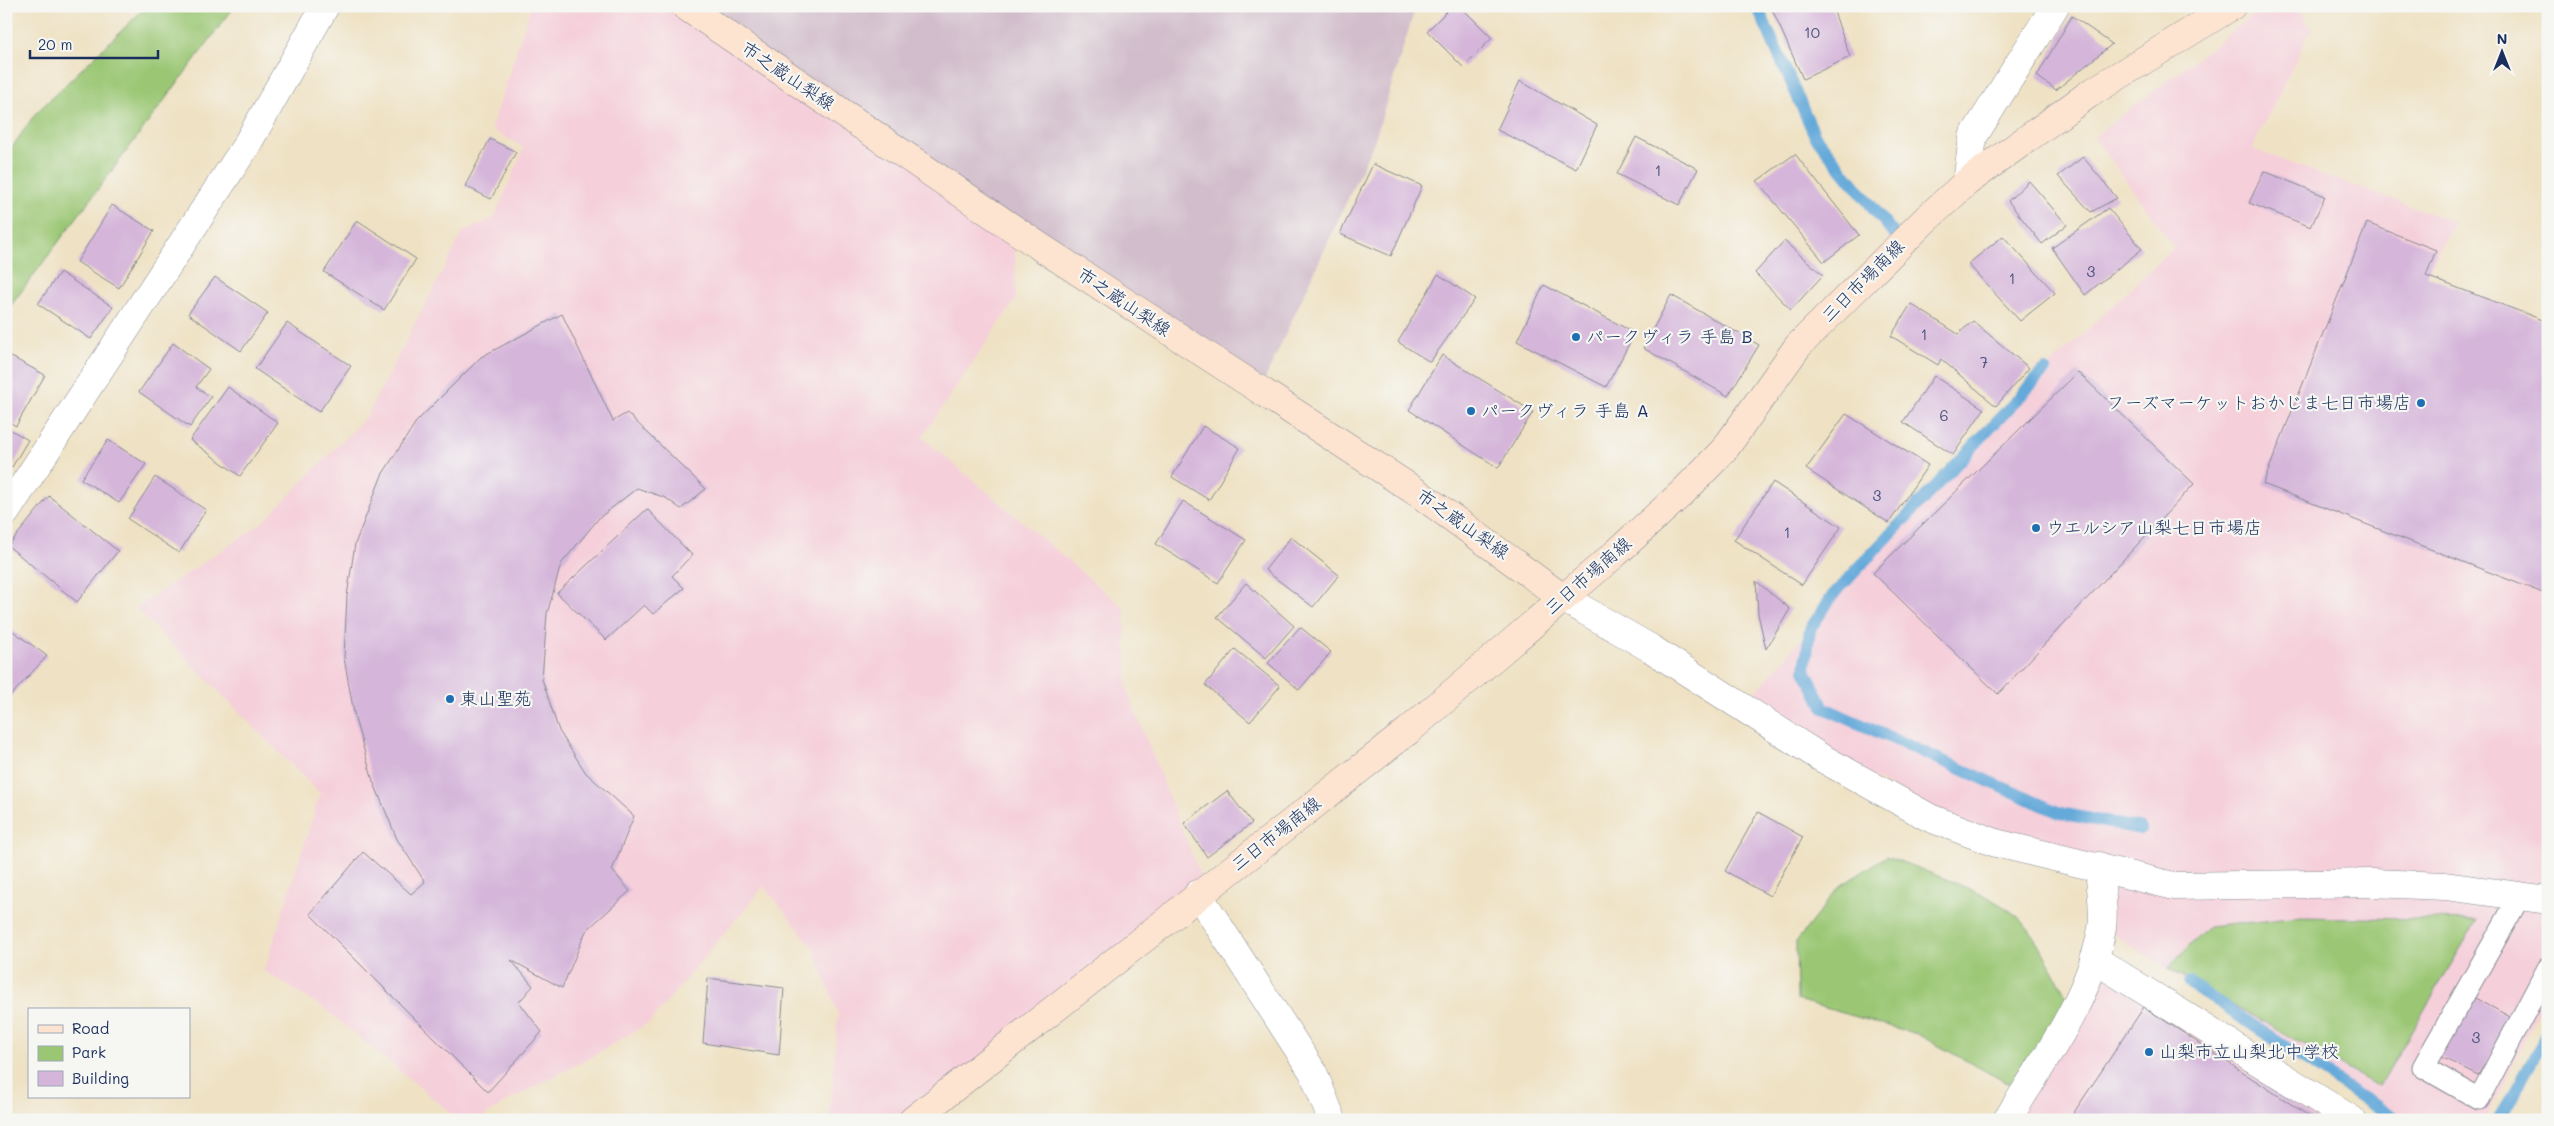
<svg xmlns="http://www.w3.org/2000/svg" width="2554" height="1126" viewBox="0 0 2554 1126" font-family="Mali,'Klee One',sans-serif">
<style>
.built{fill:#f5cfda}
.industrial{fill:#d1bdcb}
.green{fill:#9bc774;stroke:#5b7b69}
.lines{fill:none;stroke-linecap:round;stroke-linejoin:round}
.stream{stroke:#64a9d9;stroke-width:12}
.building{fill:#d5b6da}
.service-casing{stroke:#858891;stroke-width:23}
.minor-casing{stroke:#858891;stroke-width:29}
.tertiary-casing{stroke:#858891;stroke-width:29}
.secondary-casing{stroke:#858891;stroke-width:29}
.service{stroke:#fff;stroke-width:21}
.minor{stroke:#fff;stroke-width:28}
.tertiary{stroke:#fff;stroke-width:28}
.secondary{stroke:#fde4d1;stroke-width:28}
.poi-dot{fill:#1f6fb2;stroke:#f6f6f2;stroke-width:2}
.labels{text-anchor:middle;stroke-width:4.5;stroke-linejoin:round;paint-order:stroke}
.number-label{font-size:15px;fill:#4a517d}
.street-label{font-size:18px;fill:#1b2f5e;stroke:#f6f6f2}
.poi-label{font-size:18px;fill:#1b2f5e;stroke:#f6f6f2;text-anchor:start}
</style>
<rect width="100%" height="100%" fill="#f6f6f2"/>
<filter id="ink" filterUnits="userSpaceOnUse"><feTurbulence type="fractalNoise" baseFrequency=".02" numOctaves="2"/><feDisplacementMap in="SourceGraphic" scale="10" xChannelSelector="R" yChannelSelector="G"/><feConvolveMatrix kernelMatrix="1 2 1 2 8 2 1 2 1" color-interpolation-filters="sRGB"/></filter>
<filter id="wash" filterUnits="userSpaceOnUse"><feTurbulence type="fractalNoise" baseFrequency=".0096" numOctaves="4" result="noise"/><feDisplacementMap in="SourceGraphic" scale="20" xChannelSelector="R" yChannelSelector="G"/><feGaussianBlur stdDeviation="1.12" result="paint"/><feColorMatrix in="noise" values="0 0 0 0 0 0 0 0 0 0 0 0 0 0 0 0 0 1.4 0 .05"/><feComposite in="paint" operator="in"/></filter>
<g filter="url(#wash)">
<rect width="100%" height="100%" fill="#efe2c4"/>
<!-- built -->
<path class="built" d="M 531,6 L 685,6 L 1015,229 L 1016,299 L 922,437 L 1124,608 L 1128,693 L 1202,880 L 913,1120 L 829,1120 L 838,1014 L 814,949 L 764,886 L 650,1022 L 591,1057 L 511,1099 L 478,1120 L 459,1120 L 325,1009 L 264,971 L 320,794 L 136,608 L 262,523 L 366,417 L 463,232 L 494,218 L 524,148 L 491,129 Z
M 2265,6 L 2299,6 L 2311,29 L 2252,149 L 2455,222 L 2426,276 L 2548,322 L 2548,992 L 2486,1120 L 2396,1120 L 2102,926 L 2099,866 L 1996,843 L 1742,708 L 1810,629 L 1833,595 L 2045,370 L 2174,247 L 2094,137 Z
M 2094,959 L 2355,1120 L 2007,1120 Z"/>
<!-- industrial -->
<path class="industrial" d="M 685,6 L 1416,6 L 1374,142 L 1259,392 Z"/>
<!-- green -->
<path class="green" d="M 147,6 L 235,6 L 6,312 L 6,156 L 35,114 Z
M 1887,856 C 1920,870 2001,896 2023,922 C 2042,945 2060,984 2074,1011 L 2024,1092 L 1917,1034 L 1797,1000 L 1796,942 L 1839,887 Z
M 2300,917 L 2477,920 L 2379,1087 L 2168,968 L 2208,927 Z"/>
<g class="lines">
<!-- stream -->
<path class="stream" d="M 1757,6 L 1815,136 L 1899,240
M 2045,370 L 1833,595 L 1810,629 L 1805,670 L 1824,708 L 2060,813 L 2141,829
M 2189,983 L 2396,1120
M 2499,1120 L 2548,1032"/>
</g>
<g id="blocks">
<!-- building -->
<path class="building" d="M 1452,6 L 1460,6 L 1492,38 L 1463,67 L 1427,31 Z
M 1778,6 L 1832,6 L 1850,57 L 1803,79 L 1772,9 Z
M 2072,16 L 2112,44 L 2056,90 L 2037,76 Z
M 1520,81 L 1597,125 L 1576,169 L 1497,130 Z
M 1636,137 L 1698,169 L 1679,205 L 1617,174 Z
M 490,139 L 516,152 L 491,199 L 465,186 Z
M 1795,154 L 1859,235 L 1824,262 L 1757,181 Z
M 2083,157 L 2117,198 L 2091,212 L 2058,176 Z
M 1373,164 L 1422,186 L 1391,256 L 1340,234 Z
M 2264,171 L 2325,196 L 2311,227 L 2249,203 Z
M 2029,181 L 2067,225 L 2042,244 L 2008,201 Z
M 112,205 L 154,231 L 119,288 L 77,262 Z
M 2108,208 L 2142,249 L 2085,295 L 2052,248 Z
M 357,220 L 416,259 L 384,310 L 324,272 Z
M 2367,223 L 2436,250 L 2426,276 L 2548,322 L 2548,595 L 2263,484 Z
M 2003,236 L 2055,293 L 2020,321 L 1968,264 Z
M 1784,241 L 1823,275 L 1791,310 L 1755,273 Z
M 60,272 L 113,307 L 91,339 L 38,304 Z
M 1438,274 L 1475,299 L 1430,362 L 1398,342 Z
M 215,277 L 268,313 L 241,351 L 188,314 Z
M 1544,285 L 1635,333 L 1606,387 L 1517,341 Z
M 1671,295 L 1759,345 L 1728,396 L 1643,348 Z
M 1911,304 L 1958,334 L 1973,321 L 2029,368 L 1996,406 L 1941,359 L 1938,365 L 1891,336 Z
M 562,314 L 613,421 L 627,413 L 706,489 L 681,509 L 666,498 L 637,488 L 599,518 L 561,564 L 547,614 L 542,679 L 559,731 L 586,773 L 634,816 L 612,870 L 630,891 L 586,931 L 562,988 L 511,960 L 533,986 L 519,1002 L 542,1032 L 488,1092 L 310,914 L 363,852 L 411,894 L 425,882 L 397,839 L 373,781 L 355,719 L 344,658 L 347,596 L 355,544 L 382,475 L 416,422 L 481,357 Z
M 287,323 L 351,366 L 319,412 L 255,369 Z
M 173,343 L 209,369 L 196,387 L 211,397 L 190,427 L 139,392 Z
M 6,354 L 45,375 L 16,426 L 6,420 Z
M 1442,355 L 1533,412 L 1498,468 L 1409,410 Z
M 2078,372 L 2194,484 L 1998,694 L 1873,573 Z
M 1934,376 L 1984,409 L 1953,455 L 1903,422 Z
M 228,387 L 278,423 L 240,476 L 190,440 Z
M 1846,414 L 1928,465 L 1889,523 L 1806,469 Z
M 1203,426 L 1240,448 L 1209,500 L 1172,477 Z
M 6,427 L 28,440 L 12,467 L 6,463 Z
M 108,440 L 146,464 L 119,503 L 81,479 Z
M 155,477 L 206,510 L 179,553 L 128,519 Z
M 1773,482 L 1841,527 L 1802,585 L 1734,540 Z
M 49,496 L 118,551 L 77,602 L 8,546 Z
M 1183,501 L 1246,540 L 1218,583 L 1156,544 Z
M 647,509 L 692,555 L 672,576 L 684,588 L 653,614 L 644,605 L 606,640 L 557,593 Z
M 1291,537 L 1339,575 L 1313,607 L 1265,570 Z
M 1756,581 L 1790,609 L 1766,649 L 1758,614 Z
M 1246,583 L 1294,626 L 1266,658 L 1217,617 Z
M 6,626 L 47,656 L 6,701 Z
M 1300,627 L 1331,652 L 1299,690 L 1268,663 Z
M 1235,649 L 1280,686 L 1250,722 L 1205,685 Z
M 1227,791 L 1252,823 L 1207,857 L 1184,823 Z
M 1758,812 L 1803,837 L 1770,896 L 1725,871 Z
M 708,978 L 784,988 L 779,1055 L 703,1043 Z
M 2475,998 L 2514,1019 L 2478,1075 L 2439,1056 Z
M 2144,1007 L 2315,1120 L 2069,1120 Z"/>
</g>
</g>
<g filter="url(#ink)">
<use href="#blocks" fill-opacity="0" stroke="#858891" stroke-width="1"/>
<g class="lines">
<!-- service casing -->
<g class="service-casing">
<path id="service" d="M 2520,896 L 2423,1067 L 2479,1099 L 2548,968"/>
</g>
<!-- minor casing -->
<g class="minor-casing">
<path id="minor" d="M 1967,182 L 1973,137 L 2055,6
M 6,512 L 246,146 L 325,6
M 1198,894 L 1313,1072 L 1332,1120
M 2094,959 L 2352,1120"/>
</g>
<!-- tertiary casing -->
<g class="tertiary-casing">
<path id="tertiary" d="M 1563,598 L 1650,648 L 1820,757 L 1930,818 L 1996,843 L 2174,886 L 2372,883 L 2445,886 L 2548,900
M 2007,1120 C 2044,1059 2090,999 2102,928 C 2105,909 2100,886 2099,866"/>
</g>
<!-- secondary casing -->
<g class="secondary-casing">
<path id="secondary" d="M 685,6 L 1039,246 L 1418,493 L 1563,598
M 913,1120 L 1408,731 L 1615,554 L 1683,492 L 1724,450 L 1798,346 L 1926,219 L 1967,182 L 2089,94 L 2232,6"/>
</g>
<!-- service -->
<use href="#service" class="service"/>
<!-- minor -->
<use href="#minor" class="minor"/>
<!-- tertiary -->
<use href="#tertiary" class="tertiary"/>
<!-- secondary -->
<use href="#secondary" class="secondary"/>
</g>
</g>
<!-- markers -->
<g class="poi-dot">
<circle cx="1576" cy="337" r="5"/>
<circle cx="2421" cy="403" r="5"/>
<circle cx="1471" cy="411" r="5"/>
<circle cx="2036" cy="528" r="5"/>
<circle cx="450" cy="699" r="5"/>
<circle cx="2149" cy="1052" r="5"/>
</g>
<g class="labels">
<!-- number labels -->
<g class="number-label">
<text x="1812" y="38">10</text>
<text x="1658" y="176">1</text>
<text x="2091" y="277">3</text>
<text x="2012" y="284">1</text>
<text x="1924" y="340">1</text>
<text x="1984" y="368">7</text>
<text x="1944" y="421">6</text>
<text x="1877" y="501">3</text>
<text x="1787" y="538">1</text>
<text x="2476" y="1043">3</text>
</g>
<!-- street labels -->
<g class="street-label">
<text transform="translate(788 76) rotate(34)" y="6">市之蔵山梨線</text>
<text transform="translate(1863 281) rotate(-45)" y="6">三日市場南線</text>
<text transform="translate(1124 302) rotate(34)" y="6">市之蔵山梨線</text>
<text transform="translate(1463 524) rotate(35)" y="6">市之蔵山梨線</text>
<text transform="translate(1588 576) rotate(-41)" y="6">三日市場南線</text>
<text transform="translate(1276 834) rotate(-38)" y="6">三日市場南線</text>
</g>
<!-- poi labels -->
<g class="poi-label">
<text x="1586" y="343">パークヴィラ 手島 B</text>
<text x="2411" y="409" text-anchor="end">フーズマーケットおかじま七日市場店</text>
<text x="1481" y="417">パークヴィラ 手島 A</text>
<text x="2046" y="534">ウエルシア山梨七日市場店</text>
<text x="460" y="705">東山聖苑</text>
<text x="2159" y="1058">山梨市立山梨北中学校</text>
</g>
</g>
<!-- margin -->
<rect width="2554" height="1126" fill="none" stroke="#f6f6f2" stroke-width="25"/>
<!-- legend -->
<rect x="28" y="1008" width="162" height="90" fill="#f6f6f2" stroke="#9ea6b7"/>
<rect x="38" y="1025" width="25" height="8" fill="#fde4d1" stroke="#9ea6b7"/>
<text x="72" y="1034" font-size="15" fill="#1b2f5e">Road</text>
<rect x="38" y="1046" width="25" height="15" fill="#9bc774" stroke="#9ea6b7"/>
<text x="72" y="1058" font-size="15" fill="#1b2f5e">Park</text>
<rect x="38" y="1071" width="25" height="15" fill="#d5b6da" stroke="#9ea6b7"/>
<text x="72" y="1084" font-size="15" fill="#1b2f5e">Building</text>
<!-- north arrow -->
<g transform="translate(2502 52)" stroke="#f6f6f2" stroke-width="4" paint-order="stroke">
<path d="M0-4L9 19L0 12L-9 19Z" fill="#1b2f5e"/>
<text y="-8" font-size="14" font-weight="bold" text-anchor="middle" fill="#1b2f5e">N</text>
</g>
<!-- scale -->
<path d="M30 50v8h128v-8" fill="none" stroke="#1b2f5e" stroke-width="2.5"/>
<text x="38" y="50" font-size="15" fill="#1b2f5e" stroke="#f6f6f2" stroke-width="4" paint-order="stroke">20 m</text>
</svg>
